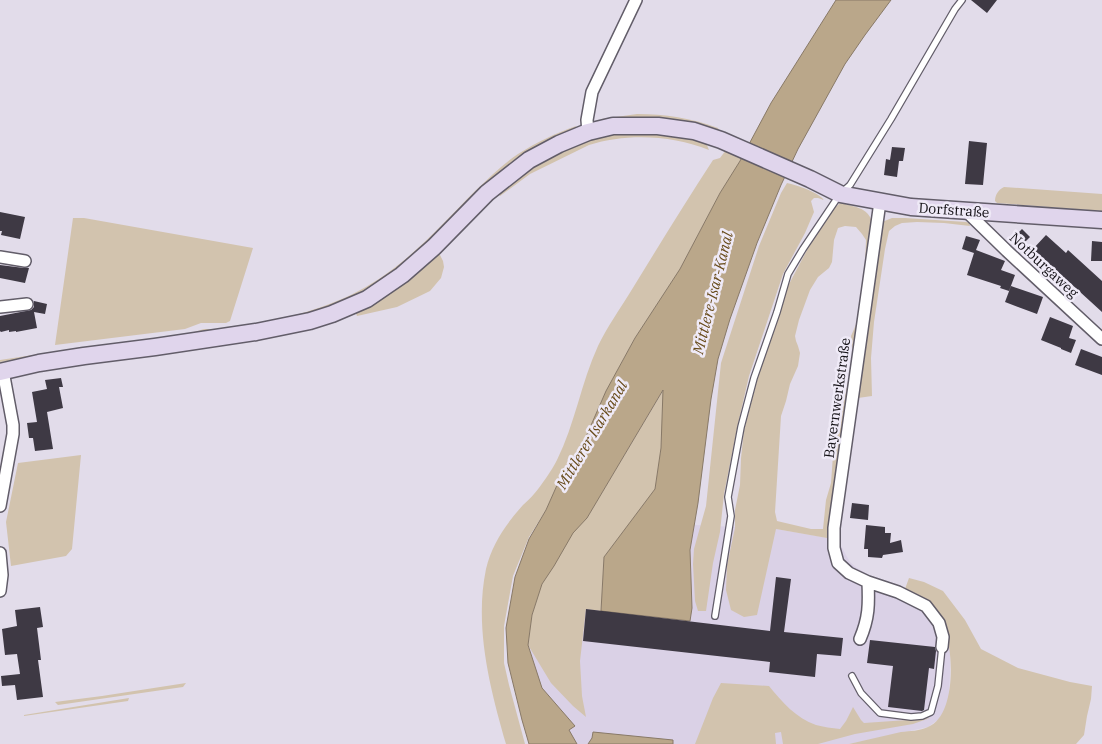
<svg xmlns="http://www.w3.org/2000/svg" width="1102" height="744" viewBox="0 0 1102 744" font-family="'IBM Plex Serif',serif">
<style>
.built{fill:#dad1e6}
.green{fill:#d2c3ae;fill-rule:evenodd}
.water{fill:#baa78a;stroke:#887967}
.building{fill:#3e3944}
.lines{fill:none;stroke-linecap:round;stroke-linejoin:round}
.lane-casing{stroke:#625d69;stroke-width:8}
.street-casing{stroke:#625d69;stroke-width:14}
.secondary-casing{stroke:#625d69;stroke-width:19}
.lane{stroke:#fff;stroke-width:5.5}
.street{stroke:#fff;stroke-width:11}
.secondary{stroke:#e0d5ec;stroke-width:16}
.labels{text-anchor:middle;stroke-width:5;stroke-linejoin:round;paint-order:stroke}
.street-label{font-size:14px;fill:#120f14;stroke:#efeaf7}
.water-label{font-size:15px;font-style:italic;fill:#674a19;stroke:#efeaf7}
</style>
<rect width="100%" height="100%" fill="#e2dcea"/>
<!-- built -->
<path class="built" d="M 718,359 L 711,399 L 695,525 L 776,529 L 840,540 L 840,544 L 846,555 L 850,562 L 857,568 L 869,575 L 905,589 L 925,600 L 933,606 L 939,614 L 948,636 L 950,649 L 950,673 L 949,697 L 946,708 L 939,719 L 928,727 L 849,744 L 529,744 L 522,720 L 508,663 L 506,628 L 515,577 L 529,539 L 546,510 L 558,483 L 606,391 Z"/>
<!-- green -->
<path class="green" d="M 637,114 C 665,114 691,118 718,128 L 719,130 L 604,120 L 602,119 Z
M 576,126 L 575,129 L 418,255 L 368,290 L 327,310 L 267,322 C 311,312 350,300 386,274 C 420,250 446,220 475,191 C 489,178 503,164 518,154 C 537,142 556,133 576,126 Z
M 650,132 L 689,138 L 706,143 L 709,150 C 672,135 627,133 589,145 L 530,174 L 500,196 L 498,193 L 512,179 L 567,146 L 611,134 Z
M 726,150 L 742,157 L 736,168 L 720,193 L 680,269 L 635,338 L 606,391 L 585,439 L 558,483 L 546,510 L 529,537 L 513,576 L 504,626 L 504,663 L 509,685 L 525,744 L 506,744 C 490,688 474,627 486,569 C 492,544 506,524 523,505 C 527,501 531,498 534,494 C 541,486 552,470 557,460 C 575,424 581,383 598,346 C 607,327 620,309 631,291 C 658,247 685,203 713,160 L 720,158 Z
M 787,183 C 797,185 818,192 824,200 L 818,198 L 814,198 L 811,201 L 814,212 L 805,233 L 783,274 L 749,376 L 738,424 L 724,494 L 720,532 L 713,563 L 706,611 L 698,611 L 695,601 L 693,564 L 694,549 L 706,506 L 721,363 L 759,246 L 781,193 Z
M 1004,187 L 1102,194 L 1102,211 L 997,203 L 995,201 C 995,195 998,190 1004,187 Z
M 841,203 C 854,207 868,207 872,222 L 853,360 L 835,477 L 827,538 L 776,529 L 757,615 L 744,617 L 731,610 L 726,590 L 727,565 L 735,528 L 735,510 L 740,485 L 741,458 L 744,430 L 760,369 L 788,286 L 807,250 L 833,209 L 839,204 ZM 845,226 L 856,227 L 862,234 L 866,240 L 865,266 L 858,320 L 851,336 L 853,353 L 851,366 L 843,406 L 836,435 L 837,446 L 833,455 L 831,483 L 826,500 L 823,529 L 811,529 L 777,521 L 775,512 L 781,416 L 786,401 L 790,384 L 798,366 L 800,353 L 798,346 L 796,341 L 795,336 L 799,320 L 810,290 L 818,277 L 829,268 L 832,262 L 834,240 L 838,228 Z
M 73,218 L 84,218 L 253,248 L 230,321 L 226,323 L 201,323 L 185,329 L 55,345 Z
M 892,218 L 905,218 L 966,222 L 969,223 L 970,226 L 944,223 L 917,222 L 902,223 L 895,226 L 889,231 L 885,249 L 874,322 L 871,358 L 872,396 L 858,398 L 879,252 L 882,222 Z
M 437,253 L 440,255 L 443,261 L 444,267 L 441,278 L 430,291 L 397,307 L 357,316 L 355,311 Z
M 204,329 L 214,329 L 217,332 L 216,334 L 0,362 L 0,360 L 86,347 L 188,334 Z
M 664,389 L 661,448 L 655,489 L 604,557 L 601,611 L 586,609 L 580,661 L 582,696 L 586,717 L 573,706 L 551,683 L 528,645 L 532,615 L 542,584 L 554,566 L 573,532 L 587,518 Z
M 81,455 L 72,549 L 66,556 L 11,566 L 6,522 L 18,463 Z
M 909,578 L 924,582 L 943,591 L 965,620 L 981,649 L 1018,668 L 1070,682 L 1092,686 L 1091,699 L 1087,716 L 1084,735 L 1076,744 L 849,744 C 866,740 884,736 901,732 C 910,731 920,731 928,727 C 959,714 954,638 939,614 C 931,602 917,595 905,589 Z
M 186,683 L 183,687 L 58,705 L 55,702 L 102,696 Z
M 721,683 L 769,686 C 782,702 796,718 816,725 C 823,727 832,728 840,729 L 846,721 L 853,707 L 861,720 L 864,723 L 922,719 L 930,718 L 913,724 L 855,734 L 818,744 L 783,744 L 781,732 L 775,733 L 776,744 L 695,744 L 713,698 Z
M 129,698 L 128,701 L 24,716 L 24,715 Z"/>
<!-- water -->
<path class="water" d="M 836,0 L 891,0 L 865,35 L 845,64 L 798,149 L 781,185 L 757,243 L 730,319 L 718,359 L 711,399 L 698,503 L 690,550 L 692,608 L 690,621 L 601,611 L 604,557 L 655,489 L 661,448 L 663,390 L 587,518 L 573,533 L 554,566 L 542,584 L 532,615 L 528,645 L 542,688 L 575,726 L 569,730 L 577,744 L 529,744 L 522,720 L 508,663 L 506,628 L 515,577 L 529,539 L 546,510 L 558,483 L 585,439 L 606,391 L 635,338 L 680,269 L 720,193 L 740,161 L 771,103 Z
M 593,732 L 673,740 L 673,744 L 588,744 L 592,738 Z"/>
<!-- building -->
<path class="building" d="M 971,0 L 997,0 L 987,13 Z
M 969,141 L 987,143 L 983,185 L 965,184 Z
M 892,147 L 905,148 L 903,161 L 899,161 L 897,177 L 884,175 L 886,159 L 890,160 Z
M 0,212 L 25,217 L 20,239 L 1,235 L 2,231 L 0,231 Z
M 1022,229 L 1030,237 L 1022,245 L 1014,237 Z
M 1046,235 L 1066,253 L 1068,250 L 1102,281 L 1102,312 L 1033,249 Z
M 966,236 L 980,240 L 976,250 L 1005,261 L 1001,270 L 1015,275 L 1009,291 L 1000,288 L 1001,286 L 967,275 L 974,253 L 962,249 Z
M 1092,241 L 1102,242 L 1102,261 L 1091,261 Z
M 0,265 L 24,268 L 29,268 L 25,283 L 0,278 Z
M 1011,286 L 1043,297 L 1037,314 L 1005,302 Z
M 34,301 L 47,304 L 45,314 L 34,312 L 37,328 L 16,332 L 16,331 L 9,332 L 9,330 L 1,332 L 0,331 L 0,316 L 31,310 L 34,307 Z
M 1050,317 L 1073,326 L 1069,338 L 1076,340 L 1071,353 L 1061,349 L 1061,348 L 1041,340 Z
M 1081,349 L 1102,357 L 1102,375 L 1075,365 Z
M 61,378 L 63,387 L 59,387 L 63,408 L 47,412 L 53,449 L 35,451 L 33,438 L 29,438 L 27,423 L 37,422 L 32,392 L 47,389 L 45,380 Z
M 852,503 L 869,505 L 868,520 L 850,518 Z
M 866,525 L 885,527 L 885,533 L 891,533 L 890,543 L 901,540 L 903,552 L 883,555 L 882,558 L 868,557 L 868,549 L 864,549 Z
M 776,577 L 791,579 L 784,632 L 843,638 L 841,656 L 817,654 L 815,677 L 769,672 L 770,662 L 583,641 L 586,609 L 770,631 Z
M 40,607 L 43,627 L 37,628 L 41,660 L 38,660 L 43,697 L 17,700 L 15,685 L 2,686 L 1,676 L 20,674 L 17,654 L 5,655 L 2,629 L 17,626 L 15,610 Z
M 870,640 L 935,647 L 936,651 L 934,669 L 929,668 L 924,710 L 922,711 L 888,707 L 893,666 L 867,663 Z"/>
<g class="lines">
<!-- lane casing -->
<g class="lane-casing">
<path id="lane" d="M 715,616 L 731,516 L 728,497 L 741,427 L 754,378 L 777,312 L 788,274 L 803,249 L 840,194 L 850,185 L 891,119 L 955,9 L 962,0
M 852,676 L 861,693 L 880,713 L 911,717 L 922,716 L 931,712 L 938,686 L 942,647"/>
</g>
<!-- street casing -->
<g class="street-casing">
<path id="street" d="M 588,132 L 587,120 L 592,92 L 636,0
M 880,202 L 834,528 L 834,548 L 838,563 L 849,573 L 868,582 L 898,592 L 926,606 L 939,623 L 943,637 L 942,647
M 967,212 L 1007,251 L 1102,339
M 0,257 L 25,261
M 0,307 L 27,304
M 0,506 L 13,434 L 13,425 L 3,371
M 0,553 L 2,575 L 0,591
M 860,639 C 869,618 869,604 868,582"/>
</g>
<!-- secondary casing -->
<g class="secondary-casing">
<path id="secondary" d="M 0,372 L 39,363 L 84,356 L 155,347 L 256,332 L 310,321 L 332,314 L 367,299 L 402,275 L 434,247 L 487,193 L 529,160 L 559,144 L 588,132 L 613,126 L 658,126 L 694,131 L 721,140 L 810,179 L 840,194 L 911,207 L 1102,220"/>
</g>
<!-- lane -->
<use href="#lane" class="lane"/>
<!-- street -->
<use href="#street" class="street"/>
<!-- secondary -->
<use href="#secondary" class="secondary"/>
</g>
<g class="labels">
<!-- street labels -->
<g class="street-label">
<text transform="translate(954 210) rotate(4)" y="5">Dorfstraße</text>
<text transform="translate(1044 265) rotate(43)" y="5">Notburgaweg</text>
<text transform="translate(837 398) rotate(-82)" y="5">Bayernwerkstraße</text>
</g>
<!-- water labels -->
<g class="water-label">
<text transform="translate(713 293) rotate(-76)" y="5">Mittlere-Isar-Kanal</text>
<text transform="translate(592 435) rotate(-59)" y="5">Mittlerer Isarkanal</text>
</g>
</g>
</svg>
